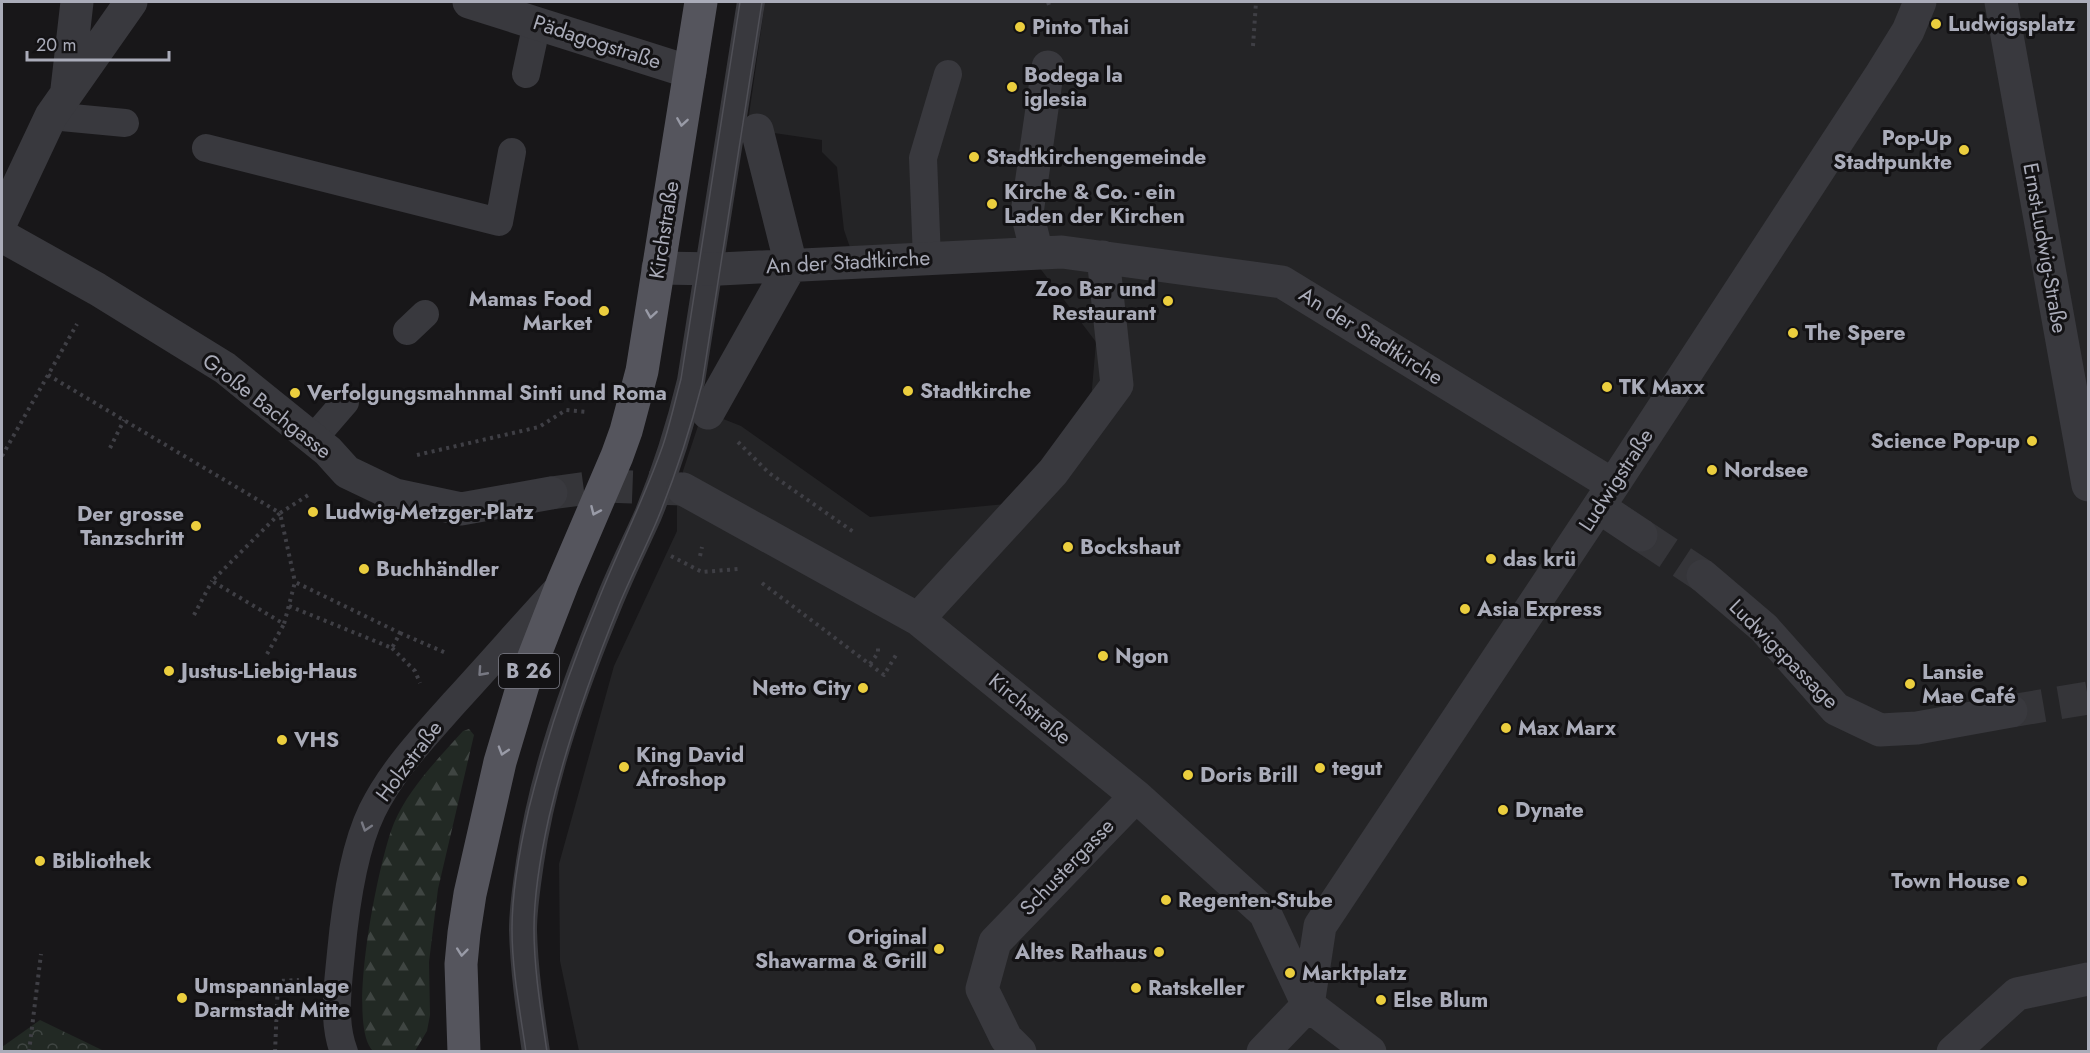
<svg xmlns="http://www.w3.org/2000/svg" width="2090" height="1053" viewBox="0 0 2090 1053" font-family="Jost,sans-serif">
<style>
.built{fill:#242426}
.forest{fill:url(#forest-firs)}
.park{fill:url(#park-crowns)}
.lines{fill:none;stroke-linecap:round;stroke-linejoin:round}
.street-tunnel{stroke:#353539;stroke-width:33;stroke-dasharray:33 16;stroke-linecap:butt}
.path{stroke:#3f3f45;stroke-width:4;stroke-dasharray:3 4.5;stroke-linecap:butt}
.lane{stroke:#39393e;stroke-width:28}
.street{stroke:#39393e;stroke-width:33}
.primary{stroke:#55555d;stroke-width:33}
.tram{stroke:#505057;stroke-width:1.5}
.oneway{stroke:#999ba7}
.oneway2{stroke:#777882}
.poi-dot{fill:#ebce3e;stroke:#131214;stroke-width:2}
.labels{text-anchor:middle;stroke-width:6;stroke-linejoin:round;paint-order:stroke}
.shield{fill:#131214;stroke:#7d7e88;stroke-width:1.5}
.shield-label{font-size:20px;font-weight:bold;fill:#aaacb9}
.poi-label{font-size:21px;font-weight:bold;fill:#aaacb9;stroke:#131214;text-anchor:start}
.street-label{font-size:21px;fill:#aaacb9;stroke:#131214}
</style>
<defs>
<pattern id="forest-firs" width="22" height="20" patternUnits="userSpaceOnUse" patternTransform="scale(1.5)"><rect width="22" height="20" fill="#222924"/><path d="M5 1l3.5 6h-7zM16 11l3.5 6h-7z" fill="#3f4542"/></pattern>
<pattern id="park-crowns" width="20" height="18" patternUnits="userSpaceOnUse" patternTransform="scale(1.5)"><rect width="20" height="18" fill="#222924"/><path d="M2 6a3 3 0 1 1 6 0M12 15a3 3 0 1 1 6 0" fill="none" stroke="#3f4542"/></pattern>
</defs>
<rect width="100%" height="100%" fill="#181719"/>
<!-- built -->
<path class="built" d="M 765,2 L 2088,2 L 2088,1051 L 579,1051 L 560,961 L 559,864 L 614,666 L 677,531 L 677,489 L 703,411 L 741,426 L 870,517 L 1016,503 L 1090,412 L 1096,342 L 1036,263 L 855,262 L 844,230 L 837,167 L 822,152 L 822,140 L 747,129 Z"/>
<!-- forest -->
<path class="forest" d="M 469,729 L 474,735 L 438,889 L 429,962 L 430,1015 L 427,1031 L 415,1051 L 373,1051 C 345,1024 379,859 394,823 C 409,788 438,759 463,731 Z"/>
<!-- park -->
<path class="park" d="M 40,1020 L 104,1051 L 2,1051 L 2,1047 Z"/>
<g class="lines">
<!-- street-tunnel -->
<path class="street-tunnel" d="M 551,493 L 604,486 L 683,489
M 1641,535 L 1703,576
M 2011,711 L 2088,698"/>
<!-- path -->
<path class="path" d="M 1048,2 L 1049,5
M 1253,46 L 1256,2
M 48,375 L 280,513 L 310,494
M 738,442 L 769,473 L 855,533
M 110,448 L 124,420
M 417,455 L 539,427 L 566,410 L 588,412
M 2,456 L 77,324
M 671,556 L 702,572 L 738,569
M 700,556 L 702,547
M 762,583 L 884,675 L 896,655
M 289,606 L 392,648 L 400,633 L 295,582 L 284,624 L 212,581 L 280,513 L 295,582
M 194,615 L 212,581
M 400,633 L 446,653
M 392,648 L 415,671 L 420,683
M 267,654 L 284,624
M 870,664 L 878,653 L 878,645
M 29,1052 L 41,954
M 275,1052 L 278,981 L 299,980"/>
<!-- lane -->
<path class="lane" d="M 526,74 L 537,23
M 51,116 L 125,123
M 206,148 L 499,222 L 512,152
M 927,259 L 923,158 L 948,74
M 407,331 L 425,314
M 313,439 L 345,402
M 344,1052 C 332,1021 338,985 341,953 C 345,910 353,850 372,811 C 392,770 424,737 454,703 C 489,665 523,626 558,588
M 536,1052 C 530,1011 524,970 523,930 C 523,907 527,884 530,862 C 543,772 575,685 609,602 C 621,572 635,544 648,515 C 666,471 680,427 691,381 L 751,2"/>
<!-- street -->
<path class="street" d="M 469,2 L 690,72
M 2001,2 L 2088,485
M 67,89 L 77,2
M 2,220 L 51,116 L 131,2
M 2,236 L 97,289 L 225,368 L 328,451 L 347,472 L 395,495 L 461,509 L 551,493
M 1037,253 L 1027,213 L 1048,67
M 658,268 L 720,269 L 1062,252 L 1282,282 L 1613,485
M 708,413 L 791,265 L 757,130
M 683,489 L 918,619 L 1136,796 L 1265,913 L 1308,1005 L 1370,1052
M 1599,507 L 1641,535
M 1703,576 L 1764,628 L 1836,709 L 1880,730 L 1917,728 L 2011,711
M 918,619 L 1053,472 L 1117,385 L 1103,257
M 1020,1052 L 1006,1038 L 982,989 L 995,942 L 1136,796
M 1263,1052 L 1308,1005 L 1320,926 L 1613,485 L 1882,73 L 1908,31 L 1920,2
M 1953,1052 L 2017,994 L 2088,979"/>
<!-- primary -->
<path class="primary" d="M 464,1052 L 461,964 L 464,933 L 470,894 L 500,762 L 523,685 L 563,582 L 617,456 L 626,431 L 642,371 L 701,2"/>
<!-- tram -->
<path class="tram" d="M 526,1052 C 520,1011 512,970 512,929 C 512,889 520,847 529,808 C 547,736 571,665 600,596 C 620,546 645,497 663,445 C 670,424 675,401 681,379 L 740,2
M 547,1052 C 541,1011 534,970 534,929 C 534,892 541,853 549,817 C 566,744 591,674 619,605 C 631,576 646,547 658,518 C 676,474 690,430 702,384 L 762,2"/>
</g>
<!-- one-way arrows -->
<defs><path id="oneway-chevron" d="M-2-3.5L2.5 0L-2 3.5" fill="none" stroke-width="1.6" stroke-linecap="round" stroke-linejoin="round" transform="scale(1.5)"/></defs>
<g class="oneway">
<use href="#oneway-chevron" transform="translate(682 122) rotate(99)"/>
<use href="#oneway-chevron" transform="translate(651 314) rotate(99)"/>
<use href="#oneway-chevron" transform="translate(595 511) rotate(114)"/>
<use href="#oneway-chevron" transform="translate(503 751) rotate(107)"/>
<use href="#oneway-chevron" transform="translate(462 952) rotate(96)"/>
</g>
<g class="oneway2">
<use href="#oneway-chevron" transform="translate(482 672) rotate(132)"/>
<use href="#oneway-chevron" transform="translate(366 827) rotate(108)"/>
</g>
<!-- markers -->
<g class="poi-dot">
<circle cx="1936" cy="24" r="6"/>
<circle cx="1020" cy="27" r="6"/>
<circle cx="1012" cy="87" r="6"/>
<circle cx="1964" cy="150" r="6"/>
<circle cx="974" cy="157" r="6"/>
<circle cx="992" cy="204" r="6"/>
<circle cx="1168" cy="301" r="6"/>
<circle cx="604" cy="311" r="6"/>
<circle cx="1793" cy="333" r="6"/>
<circle cx="1607" cy="387" r="6"/>
<circle cx="908" cy="391" r="6"/>
<circle cx="295" cy="393" r="6"/>
<circle cx="2032" cy="441" r="6"/>
<circle cx="1712" cy="470" r="6"/>
<circle cx="313" cy="512" r="6"/>
<circle cx="196" cy="526" r="6"/>
<circle cx="1068" cy="547" r="6"/>
<circle cx="1491" cy="559" r="6"/>
<circle cx="364" cy="569" r="6"/>
<circle cx="1465" cy="609" r="6"/>
<circle cx="1103" cy="656" r="6"/>
<circle cx="169" cy="671" r="6"/>
<circle cx="1910" cy="684" r="6"/>
<circle cx="863" cy="688" r="6"/>
<circle cx="1506" cy="728" r="6"/>
<circle cx="282" cy="740" r="6"/>
<circle cx="624" cy="767" r="6"/>
<circle cx="1320" cy="768" r="6"/>
<circle cx="1188" cy="775" r="6"/>
<circle cx="1503" cy="810" r="6"/>
<circle cx="40" cy="861" r="6"/>
<circle cx="2022" cy="881" r="6"/>
<circle cx="1166" cy="900" r="6"/>
<circle cx="939" cy="949" r="6"/>
<circle cx="1159" cy="952" r="6"/>
<circle cx="1290" cy="973" r="6"/>
<circle cx="1136" cy="988" r="6"/>
<circle cx="182" cy="998" r="6"/>
<circle cx="1381" cy="1000" r="6"/>
</g>
<g class="labels">
<!-- shield labels -->
<rect class="shield" x="499" y="654" width="60" height="34" rx="4.5"/>
<g class="shield-label">
<text x="529" y="678">B 26</text>
</g>
<!-- poi labels -->
<g class="poi-label">
<text x="1948" y="31">Ludwigsplatz</text>
<text x="1032" y="34">Pinto Thai</text>
<text x="1024" y="82">Bodega la<tspan x="1024" dy="24">iglesia</tspan></text>
<text x="1952" y="145" text-anchor="end">Pop-Up<tspan x="1952" dy="24">Stadtpunkte</tspan></text>
<text x="986" y="164">Stadtkirchengemeinde</text>
<text x="1004" y="199">Kirche &amp; Co. - ein<tspan x="1004" dy="24">Laden der Kirchen</tspan></text>
<text x="1156" y="296" text-anchor="end">Zoo Bar und<tspan x="1156" dy="24">Restaurant</tspan></text>
<text x="592" y="306" text-anchor="end">Mamas Food<tspan x="592" dy="24">Market</tspan></text>
<text x="1805" y="340">The Spere</text>
<text x="1619" y="394">TK Maxx</text>
<text x="920" y="398">Stadtkirche</text>
<text x="307" y="400">Verfolgungsmahnmal Sinti und Roma</text>
<text x="2020" y="448" text-anchor="end">Science Pop-up</text>
<text x="1724" y="477">Nordsee</text>
<text x="325" y="519">Ludwig-Metzger-Platz</text>
<text x="184" y="521" text-anchor="end">Der grosse<tspan x="184" dy="24">Tanzschritt</tspan></text>
<text x="1080" y="554">Bockshaut</text>
<text x="1503" y="566">das krü</text>
<text x="376" y="576">Buchhändler</text>
<text x="1477" y="616">Asia Express</text>
<text x="1115" y="663">Ngon</text>
<text x="181" y="678">Justus-Liebig-Haus</text>
<text x="1922" y="679">Lansie<tspan x="1922" dy="24">Mae Café</tspan></text>
<text x="851" y="695" text-anchor="end">Netto City</text>
<text x="1518" y="735">Max Marx</text>
<text x="294" y="747">VHS</text>
<text x="636" y="762">King David<tspan x="636" dy="24">Afroshop</tspan></text>
<text x="1332" y="775">tegut</text>
<text x="1200" y="782">Doris Brill</text>
<text x="1515" y="817">Dynate</text>
<text x="52" y="868">Bibliothek</text>
<text x="2010" y="888" text-anchor="end">Town House</text>
<text x="1178" y="907">Regenten-Stube</text>
<text x="927" y="944" text-anchor="end">Original<tspan x="927" dy="24">Shawarma &amp; Grill</tspan></text>
<text x="1147" y="959" text-anchor="end">Altes Rathaus</text>
<text x="1302" y="980">Marktplatz</text>
<text x="194" y="993">Umspannanlage<tspan x="194" dy="24">Darmstadt Mitte</tspan></text>
<text x="1148" y="995">Ratskeller</text>
<text x="1393" y="1007">Else Blum</text>
</g>
<!-- street labels -->
<g class="street-label">
<text transform="translate(597 42) rotate(18)" y="7">Pädagogstraße</text>
<text transform="translate(664 230) rotate(-81)" y="7">Kirchstraße</text>
<text transform="translate(2045 248) rotate(80)" y="7">Ernst-Ludwig-Straße</text>
<text transform="translate(848 262) rotate(-3)" y="7">An der Stadtkirche</text>
<text transform="translate(1371 336) rotate(32)" y="7">An der Stadtkirche</text>
<text transform="translate(267 406) rotate(38)" y="7">Große Bachgasse</text>
<text transform="translate(1616 480) rotate(-57)" y="7">Ludwigstraße</text>
<text transform="translate(1784 654) rotate(45)" y="7">Ludwigspassage</text>
<text transform="translate(1030 709) rotate(39)" y="7">Kirchstraße</text>
<text transform="translate(409 761) rotate(-53)" y="7">Holzstraße</text>
<text transform="translate(1067 867) rotate(-46)" y="7">Schustergasse</text>
</g>
</g>
<!-- border -->
<rect width="2090" height="1053" fill="none" stroke="#aaacb9" stroke-width="6"/>
<!-- scale -->
<path d="M27 51v9h142v-9" fill="none" stroke="#aaacb9" stroke-width="3"/>
<text x="36" y="51" font-size="18" fill="#aaacb9" stroke="#131214" stroke-width="4.5" paint-order="stroke">20 m</text>
</svg>
